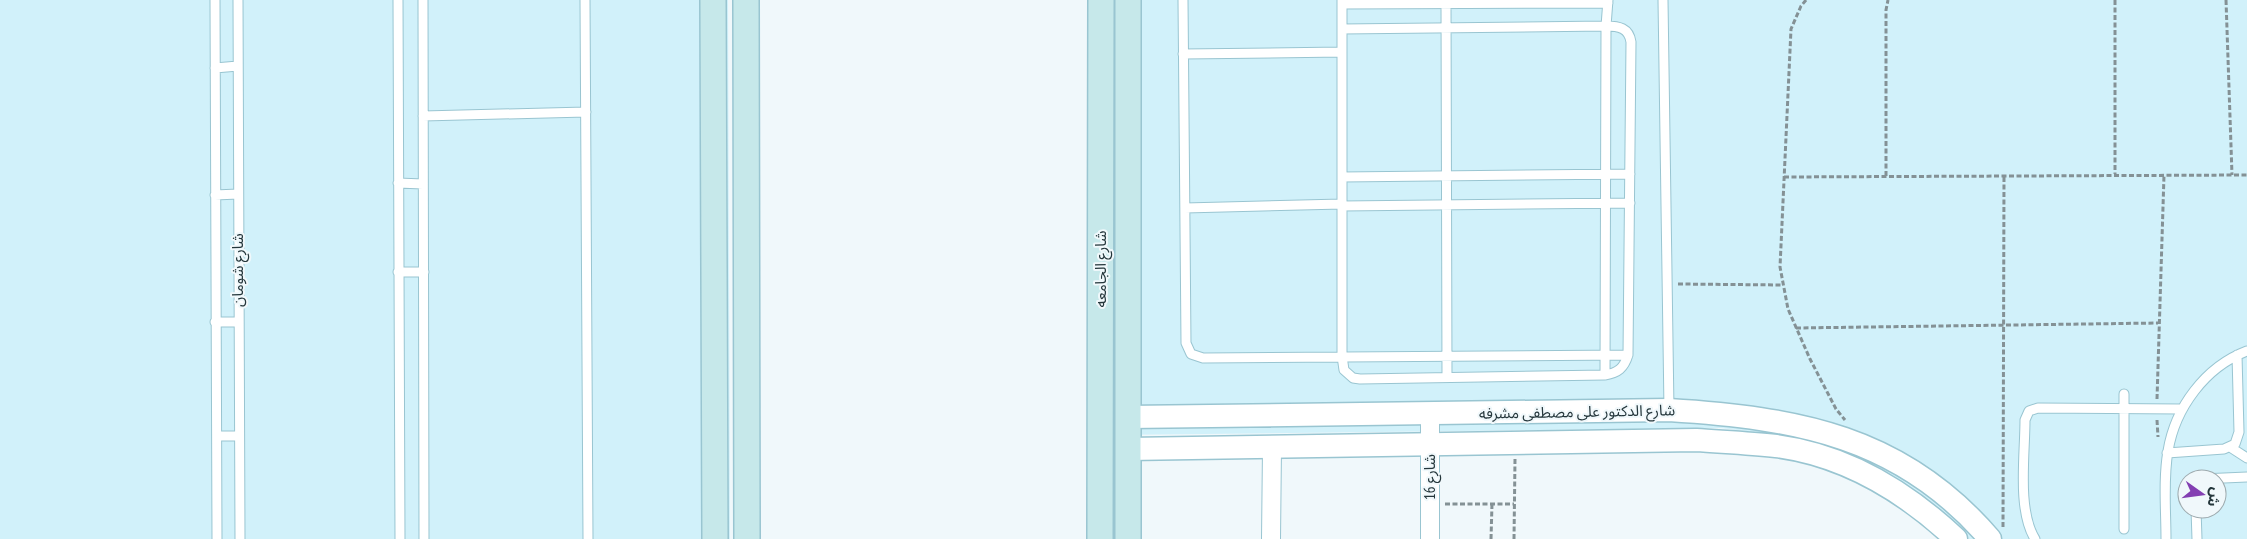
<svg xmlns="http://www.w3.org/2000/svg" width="2247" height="539" viewBox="0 0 2247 539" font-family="'PT Sans Narrow','Noto Sans Arabic',sans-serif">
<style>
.built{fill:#d1f1fa;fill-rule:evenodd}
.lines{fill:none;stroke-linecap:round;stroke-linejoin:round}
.service-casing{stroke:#99c5d1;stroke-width:11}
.minor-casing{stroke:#99c5d1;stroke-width:20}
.tertiary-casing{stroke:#99c5d1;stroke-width:25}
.secondary-casing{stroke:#99c5d1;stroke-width:28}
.path{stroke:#849195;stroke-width:3;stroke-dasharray:5 2.5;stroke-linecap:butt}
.service{stroke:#fff;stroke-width:9}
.minor{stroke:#fff;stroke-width:18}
.tertiary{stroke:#fff;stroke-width:22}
.secondary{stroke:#c6e8ea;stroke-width:25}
.labels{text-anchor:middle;stroke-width:4;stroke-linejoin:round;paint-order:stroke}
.street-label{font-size:15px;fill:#24363b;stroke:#f0f8fb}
</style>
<rect width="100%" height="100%" fill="#f0f8fb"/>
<!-- built -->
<path class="built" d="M 0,0 L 728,0 L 730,539 L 0,539 Z
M 1110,0 L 2247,0 L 2247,539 L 1969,539 L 1929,500 L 1865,462 L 1789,436 L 1721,428 L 1112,435 ZM 2187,479 L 2217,479 L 2217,509 L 2187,509 Z"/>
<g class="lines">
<!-- service casing -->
<g class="service-casing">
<path id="service" d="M 215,0 L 217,539
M 238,0 L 240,539
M 398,0 L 400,539
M 423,0 L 424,539
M 585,0 L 588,539
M 1183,0 L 1186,343 L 1191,354 L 1203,358 L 1628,355
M 1663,0 L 1669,410
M 1342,4 L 1608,3
M 1446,5 L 1447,377
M 1342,29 L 1606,26 C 1619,26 1629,28 1631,42 L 1628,355 C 1624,368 1618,373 1605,375 L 1360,379 L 1353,378 L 1344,370 L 1342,356 L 1342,0
M 1183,54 L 1342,52
M 215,68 L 238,66
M 423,116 L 586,112
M 1342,177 L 1630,174
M 398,183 L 423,184
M 215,195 L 238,194
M 1342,206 L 1630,203
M 1185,208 L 1342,204
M 398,272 L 424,272
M 215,322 L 238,322
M 1605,375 L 1606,26 L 1608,0
M 2124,394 L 2124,529
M 217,436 L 239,436
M 2230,447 L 2247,458
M 2167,453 L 2224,449 L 2235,444 L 2239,432 L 2237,355
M 2201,479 L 2247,477
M 2196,509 L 2197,539
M 2035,539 C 2017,510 2025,455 2025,420 L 2029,411 L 2038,408 L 2182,409
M 2166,539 C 2166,511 2163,479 2168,451 C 2175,408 2205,367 2247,351"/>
</g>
<!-- minor casing -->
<g class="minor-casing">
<path id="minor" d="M 1271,539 L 1272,448
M 1430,539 L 1430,414"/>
</g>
<!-- tertiary casing -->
<g class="tertiary-casing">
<path id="tertiary" d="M 1128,417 L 1669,410 C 1797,418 1902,436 1990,539
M 1128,449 L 1696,440 C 1723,442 1749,443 1776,446 C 1845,455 1906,492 1956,539"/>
</g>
<!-- secondary casing -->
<g class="secondary-casing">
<path id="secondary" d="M 713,0 L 715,539
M 746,0 L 747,539
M 1128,0 L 1128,539
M 1100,539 L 1101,0"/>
</g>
<!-- path -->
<path class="path" d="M 1806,0 L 1801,6 L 1791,29 L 1780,267 L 1788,309 L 1810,359 L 1836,409 L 1845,420
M 2115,0 L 2115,174
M 2226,0 L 2232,175
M 1886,176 L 1886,10 L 1888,0
M 1784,177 L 2247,175
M 1678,284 L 1783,285
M 1796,328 L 2158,323
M 2157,399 L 2164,175
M 2157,420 L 2158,437
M 1445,504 L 1514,504
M 2003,527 L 2004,175
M 1491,539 L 1492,504
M 1514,539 L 1515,459"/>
<!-- service -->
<use href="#service" class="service"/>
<!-- minor -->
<use href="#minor" class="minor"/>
<!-- tertiary -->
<use href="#tertiary" class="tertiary"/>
<!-- secondary -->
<use href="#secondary" class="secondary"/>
</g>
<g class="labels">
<!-- street labels -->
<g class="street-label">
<text transform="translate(1101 269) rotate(-90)" y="5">شارع الجامعه</text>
<text transform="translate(238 270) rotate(-90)" y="5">شارع شومان</text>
<text transform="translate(1577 412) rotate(-1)" y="5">شارع الدكتور على مصطفى مشرفه</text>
<text transform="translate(1430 477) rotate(-90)" y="5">شارع 16</text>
</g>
</g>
<!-- north arrow -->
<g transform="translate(2202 494) rotate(104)"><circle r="24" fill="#f0f8fb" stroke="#9eaaae"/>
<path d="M0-4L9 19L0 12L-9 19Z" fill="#833fb2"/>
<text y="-8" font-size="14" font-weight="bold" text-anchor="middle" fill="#24363b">ش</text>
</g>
</svg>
